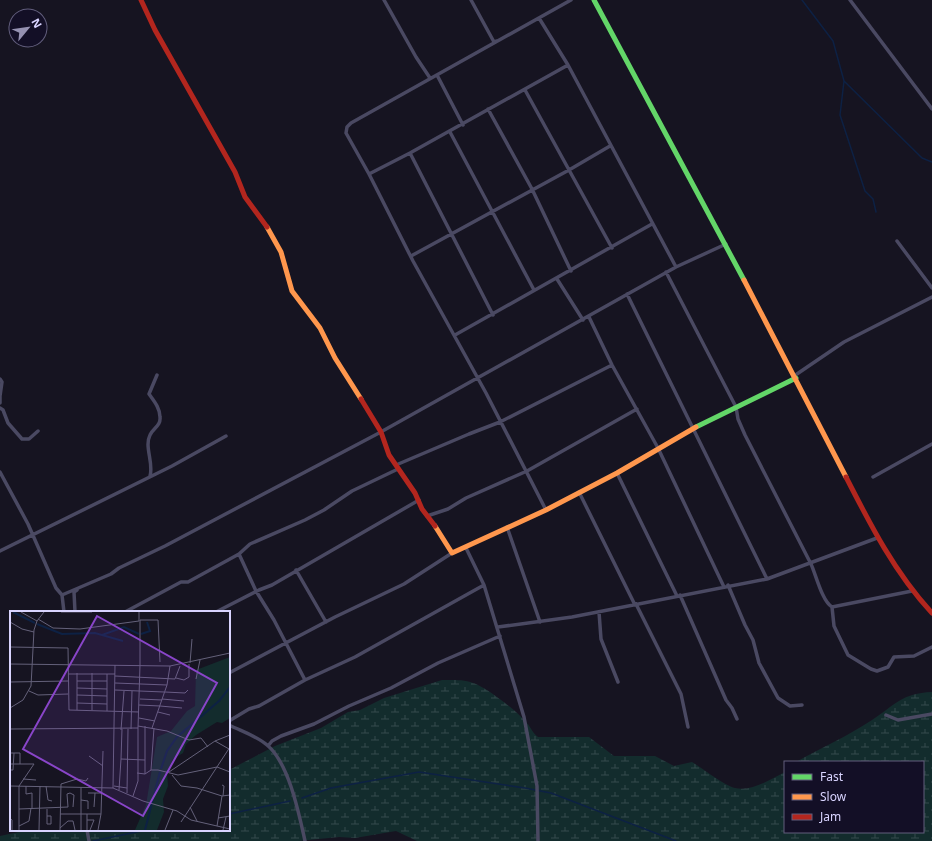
<svg xmlns="http://www.w3.org/2000/svg" width="932" height="841" viewBox="0 0 932 841" font-family="'Noto Sans',sans-serif">
<style>
.wetland{fill:url(#wetland-marsh)}
.lines{fill:none;stroke-linecap:round;stroke-linejoin:round}
.stream{stroke:#0d2144;stroke-width:1.5}
.street{stroke:#4a4962;stroke-width:3.5}
.fast{stroke:#63d668;stroke-width:5}
.slow{stroke:#ff974d;stroke-width:5}
.jam{stroke:#b3261e;stroke-width:5}
.inset-river{fill:none;stroke:#0d2144;stroke-width:2}
.inset-road{fill:none;stroke:#64617a;stroke-width:1}
.view{fill:#8945c9;fill-opacity:0.15;stroke:#8945c9;stroke-width:2}
.inset-edge{fill:none;stroke:#d9d4ff;stroke-width:2}
</style>
<defs>
<pattern id="wetland-marsh" width="20" height="14" patternUnits="userSpaceOnUse"><rect width="20" height="14" fill="#132c2d"/><path d="M1 5h8M5 5V1M11 12h8M15 12V8" fill="none" stroke="#354a4c"/></pattern>
</defs>
<rect width="100%" height="100%" fill="#161421"/>
<!-- wetland -->
<path class="wetland" d="M 442,680 C 454,680 465,679 476,684 C 491,691 514,709 525,721 C 531,726 531,732 538,737 L 589,737 L 614,756 L 655,756 L 674,766 L 692,762 C 702,768 725,786 735,788 C 752,792 771,779 785,772 L 785,832 L 923,832 L 923,762 L 796,762 C 821,748 848,736 872,720 C 895,705 902,693 932,692 L 932,841 L 417,841 L 396,831 L 355,838 L 339,837 L 298,841 L 0,841 L 0,836 L 28,830 L 229,830 L 229,770 L 275,746 L 321,728 L 348,712 L 360,710 L 384,698 Z"/>
<g class="lines">
<!-- stream -->
<path class="stream" d="M 802,0 L 833,41 L 844,81 L 840,115 L 865,191 L 873,199 L 876,212
M 844,81 L 922,158 L 932,162
M 302,798 L 331,788 L 419,772 L 525,788 L 551,793 L 676,841
M 229,814 L 290,801
M 93,841 L 146,830"/>
<!-- street -->
<path class="street" d="M 384,0 L 416,57 L 430,78
M 471,0 L 494,42 L 497,41
M 850,0 L 932,109
M 539,18 L 568,65 L 676,267
M 437,75 L 463,125
M 525,90 L 612,248
M 488,109 L 532,189 L 571,271
M 450,132 L 534,290
M 410,153 L 493,315
M 369,174 L 410,153 L 568,65
M 897,241 L 932,288
M 411,256 L 569,170 L 610,146
M 666,272 L 736,407 L 738,419 L 745,435 L 811,564 C 816,575 822,601 832,607 L 912,591
M 557,279 L 583,320
M 627,294 L 767,579
M 589,317 L 612,365 L 658,448 L 724,587
M 455,335 L 652,224
M 794,376 L 844,342 L 932,297
M 0,379 L 2,382 L 0,396
M 0,396 L 0,403
M 0,408 L 3,410 L 8,423 L 22,439 L 29,439 L 38,431
M 396,465 L 469,434 L 500,422 L 612,365
M 398,469 L 352,491 L 324,510 L 305,520 L 250,544 L 239,554 L 256,591 L 274,620 L 305,680 L 355,657 L 484,585
M 0,472 L 28,524 L 56,588 L 62,595 L 64,612
M 617,473 L 677,596
M 150,476 C 154,463 144,447 150,435 C 153,428 161,426 160,417 C 160,408 154,401 149,394 L 157,375
M 873,477 L 932,444
M 579,492 L 635,605
M 546,510 L 486,393 L 413,261 L 369,174 L 346,133 L 347,127 L 351,123 L 571,0
M 427,516 L 448,509 L 466,498 L 527,471 L 637,409
M 507,527 L 540,622
M 466,548 L 484,585 L 524,717 L 537,786 L 538,841
M 0,551 L 172,466 L 226,436
M 296,570 L 326,622
M 728,585 L 745,625 L 753,640 L 759,663 L 778,698 L 790,706 L 802,705
M 62,595 L 111,574 L 119,568 L 165,546 L 379,433 L 676,267 L 726,244
M 680,595 L 726,700 L 732,708 L 737,719
M 636,604 L 681,694 L 688,727
M 832,607 L 834,626 L 848,655 L 871,669 L 877,671 L 888,667 L 894,657 L 914,656 L 932,647
M 75,612 L 74,592 L 77,590
M 125,612 L 181,582 L 188,582 L 239,554
M 216,612 L 259,590 L 272,585 L 419,500
M 599,612 L 601,639 L 618,682
M 498,627 L 572,617 L 767,579 L 877,538
M 229,673 L 335,617 L 404,584 L 452,553
M 886,715 L 898,720 L 932,714
M 229,721 L 249,709 L 259,706 L 305,680
M 229,725 C 241,731 257,736 267,745 C 289,763 299,814 305,841
M 268,746 L 272,741 L 281,736 L 314,724 L 349,706 L 391,688 L 438,663 L 500,636
M 87,830 L 89,841"/>
<!-- fast -->
<path class="fast" d="M 594,0 L 744,280
M 696,427 L 796,378"/>
<!-- slow -->
<path class="slow" d="M 267,227 L 281,252 L 292,291 L 320,328 L 335,358 L 361,399
M 744,280 L 846,477
M 435,526 L 452,553 L 546,510 L 617,473 L 696,427"/>
<!-- jam -->
<path class="jam" d="M 141,0 L 155,30 L 235,172 L 245,197 L 267,227
M 361,399 L 381,432 L 389,455 L 415,493 L 422,509 L 435,526
M 846,477 C 871,526 895,573 932,613"/>
</g>
<!-- overview -->
<g transform="translate(10 611)">
<rect width="220" height="220" fill="#161421"/>
<path d="M 220,46 L 220,107 L 212,112 L 207,111 L 186,124 L 176,133 L 173,142 L 163,148 L 157,161 L 158,175 L 153,188 L 154,201 L 147,219 L 125,219 L 136,194 L 147,126 L 161,120 L 177,100 L 185,95 L 186,59 Z" fill="#132c2d"/>
<path class="inset-river" d="M 3,1 L 25,12M 27,13 L 52,23 L 85,22 L 113,30M 131,23 L 140,20 L 137,11M 92,24 L 114,16 L 129,23M 151,158 L 157,140 L 167,126 L 209,90 L 220,76M 135,219 L 150,161"/>
<path class="inset-road" d="M 11,1 L 27,10M 51,1 L 82,1M 28,8 L 43,17 L 70,18 L 129,10 L 129,1M 0,11 L 12,18 L 24,21M 0,36 L 58,37 L 59,99 L 129,101M 180,52 L 182,28M 0,53 L 160,55 L 220,42M 130,54 L 130,9 L 148,9 L 150,51M 82,62 L 82,99M 58,63 L 105,63M 97,63 L 97,100M 105,65 L 165,68 L 170,55M 166,67 L 174,69 L 179,66 L 179,53M 186,68 L 190,49M 67,70 L 97,70M 0,71 L 58,70M 105,72 L 157,74M 67,77 L 97,78M 105,79 L 154,81M 19,80 L 28,84 L 58,83M 155,81 L 175,82 L 178,79M 67,84 L 97,85M 130,88 L 152,89M 152,88 L 174,90M 67,92 L 97,93M 129,94 L 150,95M 150,95 L 172,97M 0,97 L 13,89 L 21,75 L 24,19 L 27,10 L 34,1M 67,99 L 67,62M 148,101 L 160,104M 129,107 L 145,110M 128,115 L 157,120 L 179,129 L 191,127 L 198,136M 142,117 L 157,74 L 160,55M 0,118 L 128,117 L 130,54M 112,118 L 111,148 L 135,149 L 135,115M 121,118 L 122,80M 111,119 L 114,80M 205,130 L 219,138M 0,142 L 10,142 L 10,153M 79,145 L 93,155M 135,149 L 135,163M 0,153 L 24,153 L 9,175 L 9,219M 0,159 L 3,159 L 4,142M 141,159 L 144,117M 159,161 L 205,130 L 220,124M 127,162 L 135,163 L 141,159 L 148,159 L 168,164 L 207,156 L 220,161M 162,164 L 171,175 L 187,177 L 212,185 L 220,184M 13,168 L 26,169M 212,174 L 214,175 L 213,185M 0,175 L 103,177 L 133,190 L 167,200 L 181,209 L 220,218M 16,175 L 16,183 L 22,182 L 22,197M 36,175 L 38,189 L 42,190M 104,175 L 117,177M 71,176 L 71,219M 103,177 L 105,54M 109,179 L 111,148M 78,182 L 91,182M 117,182 L 118,118M 123,185 L 128,170 L 128,117M 71,189 L 78,190 L 78,198M 84,196 L 85,182M 180,196 L 187,210M 9,198 L 58,196 L 57,183 L 60,182 L 64,184 L 63,196M 50,203 L 91,203M 77,203 L 77,219M 37,205 L 41,205 L 41,213 L 37,213 L 37,198M 0,207 L 2,209 L 2,219M 208,207 L 220,205M 77,209 L 84,209 L 80,219M 171,211 L 220,136M 9,215 L 19,210 L 21,197M 207,215 L 212,185M 50,217 L 58,210 L 63,210 L 65,219M 29,219 L 30,175M 50,219 L 51,173 L 67,168 L 76,170 L 78,167M 88,219 L 91,203 L 93,140M 155,219 L 163,199M 213,219 L 216,206"/>
<path class="view" d="M 87,5 L 207,72 L 133,205 L 13,138 Z"/>
<rect width="220" height="220" class="inset-edge"/>
</g>
<!-- legend -->
<rect x="784" y="761" width="140" height="72" fill="#130f26" stroke="#625e7d"/>
<rect x="792" y="774" width="20" height="6" fill="#63d668" stroke="#625e7d"/>
<text x="820" y="781" font-size="12" fill="#d9d4ff">Fast</text>
<rect x="792" y="794" width="20" height="6" fill="#ff974d" stroke="#625e7d"/>
<text x="820" y="801" font-size="12" fill="#d9d4ff">Slow</text>
<rect x="792" y="814" width="20" height="6" fill="#b3261e" stroke="#625e7d"/>
<text x="820" y="821" font-size="12" fill="#d9d4ff">Jam</text>
<!-- north arrow -->
<g transform="translate(28 28) rotate(61)"><circle r="19" fill="#130f26" stroke="#625e7d"/>
<path d="M0-3L7 15L0 10L-7 15Z" fill="#9591b1"/>
<text y="-6" font-size="11" font-weight="bold" text-anchor="middle" fill="#d9d4ff">N</text>
</g>
</svg>
